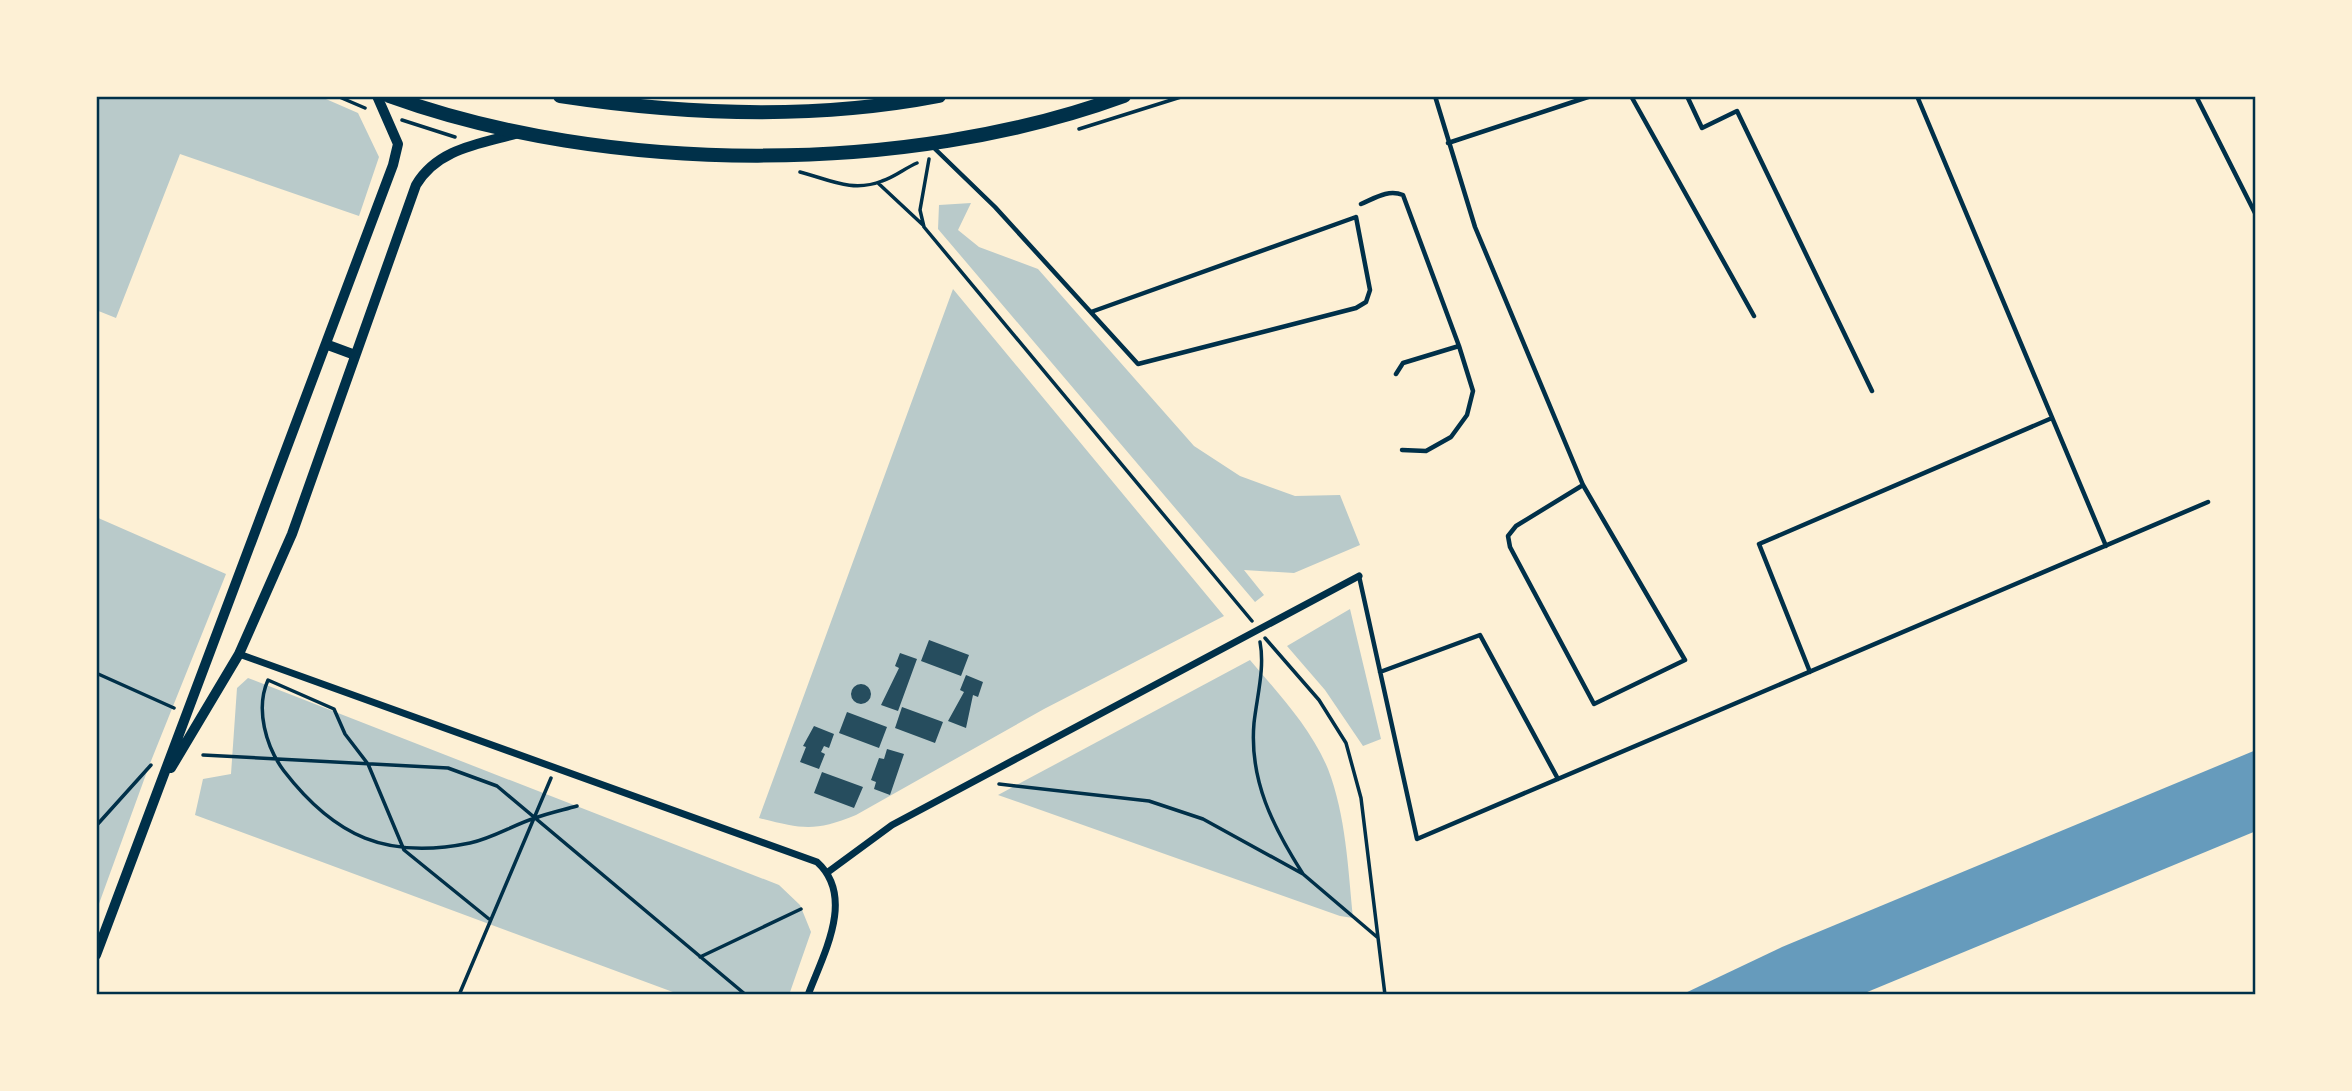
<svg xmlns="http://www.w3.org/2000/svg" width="2352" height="1091" viewBox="0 0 2352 1091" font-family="'Nunito Sans',sans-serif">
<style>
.green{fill:#b9caca}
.water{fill:#669bbc}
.building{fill:#264d5e}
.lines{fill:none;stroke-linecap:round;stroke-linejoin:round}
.path{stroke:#003049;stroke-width:3.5}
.service{stroke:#003049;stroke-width:4.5}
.minor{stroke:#003049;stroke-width:7}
.tertiary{stroke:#003049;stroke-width:10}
.primary{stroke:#003049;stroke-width:14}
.neatline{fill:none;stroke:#003049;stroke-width:2.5}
</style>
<rect width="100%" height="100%" fill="#fdf0d5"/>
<!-- green -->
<path class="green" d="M 96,96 L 319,96 L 358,113 L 379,157 L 359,216 L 180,154 L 116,318 L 96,310 Z
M 971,203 L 958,230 L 979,247 L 1038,269 L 1194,446 L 1240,476 L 1295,496 L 1340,495 L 1360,545 L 1294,573 L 1244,570 L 1264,595 L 1255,602 L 938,229 L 939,205 Z
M 953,289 L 1224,616 L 1044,709 L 856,815 C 814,832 803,829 759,818 Z
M 96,517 L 226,574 L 149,766 L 96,912 Z
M 1350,609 L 1381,739 L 1363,746 L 1325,690 L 1287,646 Z
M 1250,660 C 1278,693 1311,728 1328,769 C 1346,816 1348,868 1353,918 L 1340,916 L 998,795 Z
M 248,678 L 779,885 L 800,905 L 811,932 L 789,995 L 681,995 L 195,815 L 203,779 L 231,774 L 237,688 Z"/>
<!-- water -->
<path class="water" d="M 2256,750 L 2256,831 L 1860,995 L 1681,995 L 1782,947 Z"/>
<!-- building -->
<path class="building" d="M 929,640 L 969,655 L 961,676 L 921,661 Z
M 900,653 L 917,659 L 898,711 L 881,705 L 899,668 L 895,666 Z
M 966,675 L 983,682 L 978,697 L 973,695 L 966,728 L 948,721 L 964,692 L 960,690 Z
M851 694a10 10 0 1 1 20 0a10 10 0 1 1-20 0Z
M 902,707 L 943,722 L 935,743 L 895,728 Z
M 847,712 L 887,727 L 879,748 L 839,733 Z
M 814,726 L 834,734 L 829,748 L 824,746 L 821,752 L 825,754 L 819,769 L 800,762 L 806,747 L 803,746 Z
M 887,749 L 904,754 L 890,795 L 874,789 L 876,782 L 871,780 L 879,758 L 884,759 Z
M 822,772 L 863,787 L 854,808 L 814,793 Z"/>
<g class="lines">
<!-- path -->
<path class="path" d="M 337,96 L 365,108
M 402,120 L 455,137
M 1079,129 L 1184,96
M 929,159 L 920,210 L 924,227 L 1252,621
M 800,172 C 828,179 852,193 882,181 C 895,177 905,168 917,163
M 878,183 L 923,225
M 1265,638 L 1319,700 L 1346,743 L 1361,798 L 1385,995
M 96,673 L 174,708
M 203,755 L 448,768 L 497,786 L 746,995
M 999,784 L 1149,801 L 1203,819 L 1303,874 C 1273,827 1249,780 1254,723 C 1257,696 1265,668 1260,642
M 96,826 L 151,765
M 1303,874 L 1377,937
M 489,919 L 404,850 L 368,764 L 345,734 L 334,709 L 268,680 C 255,709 266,747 284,771 C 335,837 387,860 470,843 C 493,838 513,825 535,818 C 549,813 563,810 577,806
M 700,957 L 801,909
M 459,995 L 551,778"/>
<!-- service -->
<path class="service" d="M 1435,96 L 1475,227 L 1583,485 L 1685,660 L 1594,704 L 1510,547 L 1508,536 L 1516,526 L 1583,485
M 1631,96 L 1754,316
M 1687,96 L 1702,128 L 1737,111 L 1872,391
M 1917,96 L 2106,546
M 2196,96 L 2256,215
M 1448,143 L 1591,96
M 932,146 L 995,207 L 1138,364 L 1356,308 L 1366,302 L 1370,290 L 1356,217 L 1091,312
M 1361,204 C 1375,198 1388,189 1403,195 L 1459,346 L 1473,391 L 1467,415 L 1451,437 L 1426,451 L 1402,450
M 1396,374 L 1403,363 L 1459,346
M 1359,576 L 1417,839 L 2208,502
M 1380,672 L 1480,635 L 1558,779
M 1810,672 L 1759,544 L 2052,418"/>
<!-- minor -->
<path class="minor" d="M 239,654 L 817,862 C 856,897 823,955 808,995
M 828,872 L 892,825 L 1359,576"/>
<!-- tertiary -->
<path class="tertiary" d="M 328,345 L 355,355
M 171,768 L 239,654 L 292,534 L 416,185 C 438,148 480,144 519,133
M 96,955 L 393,165 L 398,144 L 377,96"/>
<!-- primary -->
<path class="primary" d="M 389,96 C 607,175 906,176 1124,96
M 560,96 C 685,115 815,120 939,96"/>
</g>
<!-- border -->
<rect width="2352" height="1091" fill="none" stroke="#fdf0d5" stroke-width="196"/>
<rect x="98" y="98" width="2156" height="895" class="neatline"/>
</svg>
